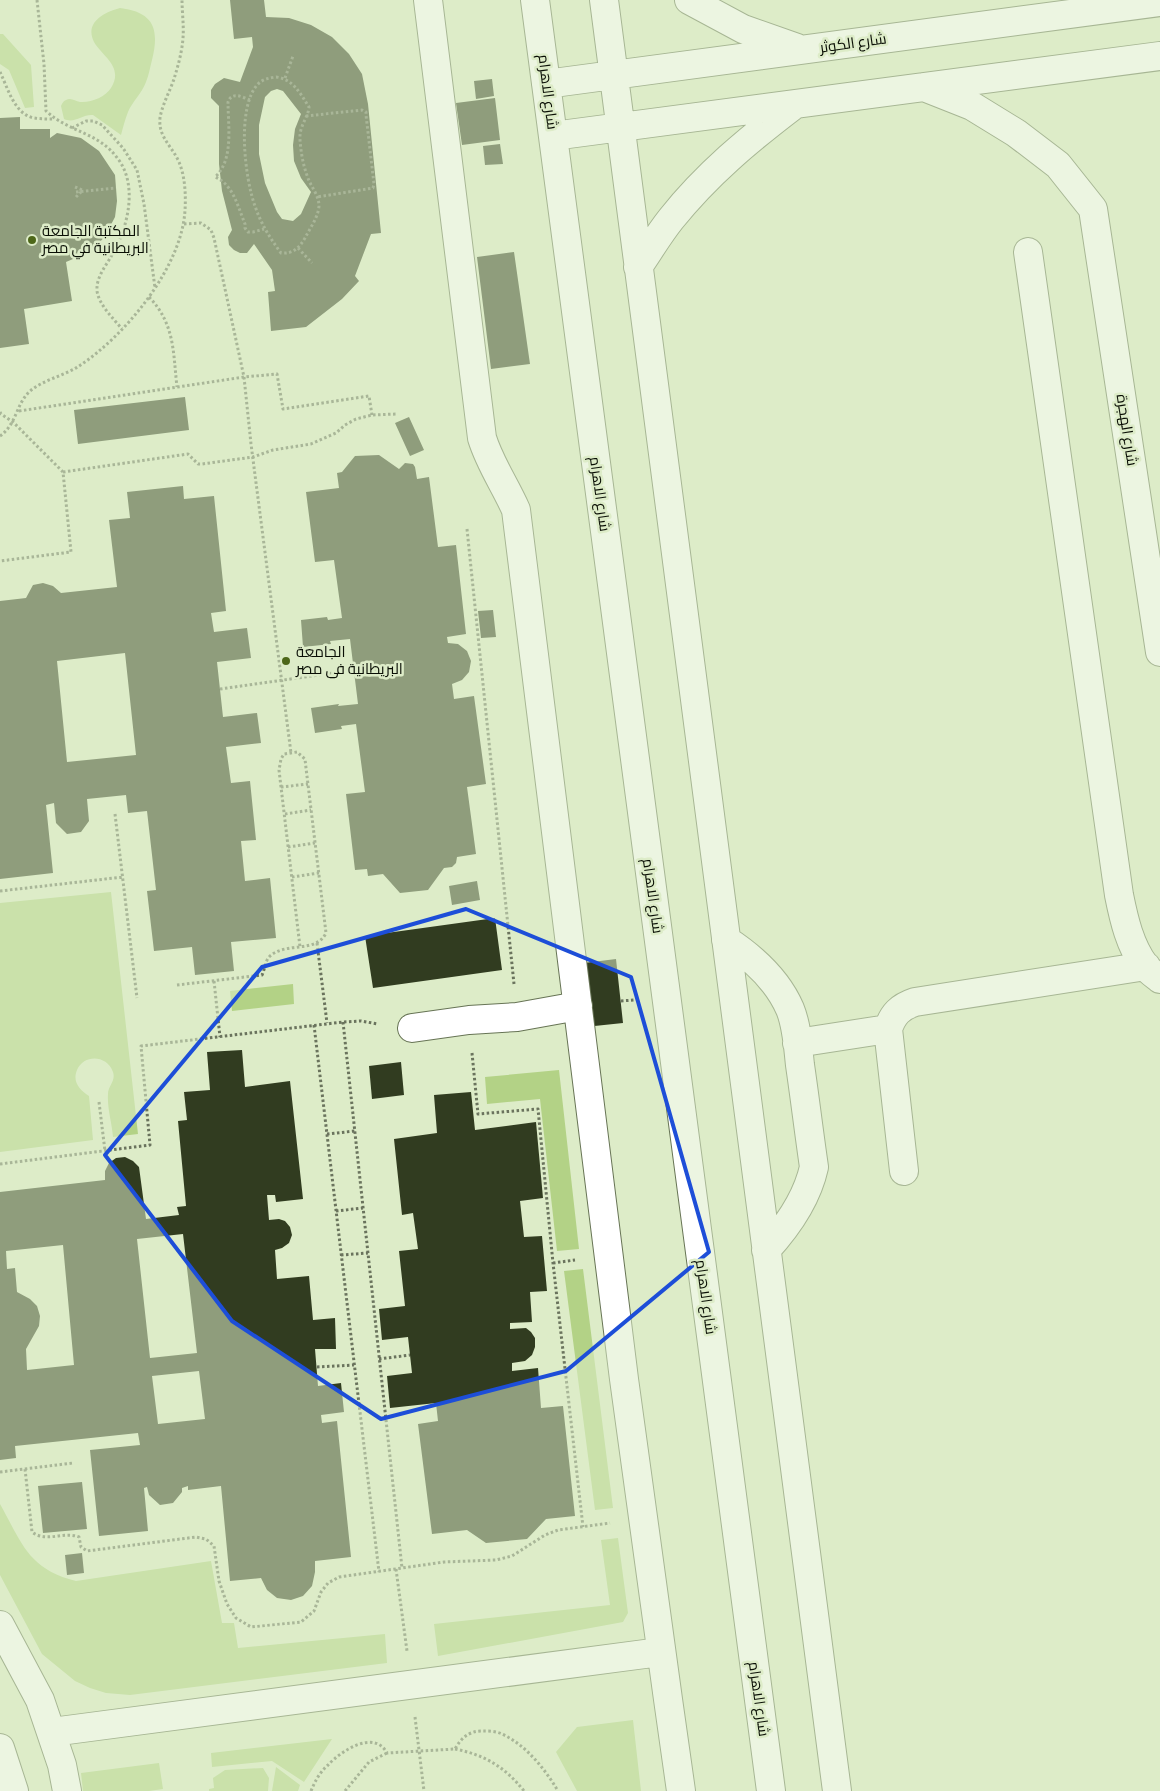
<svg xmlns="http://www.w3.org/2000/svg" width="1160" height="1791" viewBox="0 0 1160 1791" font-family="Manrope,Cairo,sans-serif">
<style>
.green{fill:#b3d286}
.building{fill:#313c20;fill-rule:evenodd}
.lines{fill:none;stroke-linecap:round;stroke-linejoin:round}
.minor-casing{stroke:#677455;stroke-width:30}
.path{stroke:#6a735d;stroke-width:3;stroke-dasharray:2.5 2.5;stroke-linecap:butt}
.minor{stroke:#fff;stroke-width:28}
.marked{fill:none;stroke:#1d4ed8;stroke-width:4;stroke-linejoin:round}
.poi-dot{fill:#4d6719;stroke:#ddecc8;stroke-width:2}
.labels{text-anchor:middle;stroke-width:5;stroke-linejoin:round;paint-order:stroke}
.street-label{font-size:15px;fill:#090e04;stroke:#ddecc8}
.poi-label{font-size:15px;fill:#090e04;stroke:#ddecc8;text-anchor:start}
</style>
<rect width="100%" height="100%" fill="#ddecc8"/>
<!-- green -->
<path class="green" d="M 120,8 C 153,12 160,28 152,60 C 150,67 149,75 146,82 C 142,93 132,102 128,112 C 125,120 123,127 121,135 L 93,115 C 82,114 75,124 64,119 L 61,106 C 62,104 63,101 66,100 C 71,97 75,101 80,102 C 91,103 105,97 111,88 C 124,67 103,57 94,42 C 84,22 105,12 120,8 Z
M 0,34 L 3,34 L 31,65 L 34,107 L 25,108 L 9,70 L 0,64 Z
M 111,892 L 138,1134 L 113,1137 C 112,1123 107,1108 108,1094 C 108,1086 116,1081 113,1072 C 107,1055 84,1054 77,1070 C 72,1082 80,1090 89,1096 L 93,1140 L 0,1152 L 0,903 Z
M 293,984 L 294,1004 L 232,1011 L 230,991 Z
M 559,1070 L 579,1249 L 557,1251 L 540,1099 L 487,1104 L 485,1077 Z
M 583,1269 L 613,1508 L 595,1510 L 564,1271 Z
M 0,1504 C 22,1543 28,1569 76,1581 L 211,1561 L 222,1623 L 234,1623 L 238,1648 L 385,1634 L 387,1663 L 130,1695 L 106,1693 L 90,1688 L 75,1681 L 42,1654 L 0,1575 Z
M 618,1538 L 628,1613 L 623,1622 L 438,1656 L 434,1624 L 610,1605 L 601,1540 Z
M 633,1720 L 641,1791 L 577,1791 L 556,1752 L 577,1727 Z
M 332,1739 L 304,1782 L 272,1761 L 212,1767 L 211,1753 Z
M 159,1763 L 163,1789 L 149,1791 L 83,1791 L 81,1773 Z
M 276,1767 L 300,1785 L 298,1791 L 272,1791 Z
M 263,1768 L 269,1778 L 268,1791 L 209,1791 L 209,1789 L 214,1788 L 213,1778 L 225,1770 Z"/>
<!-- building -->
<path class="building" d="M 230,0 L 264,0 L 266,17 L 289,18 L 311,25 L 332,37 L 349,54 L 362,74 L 368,104 L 381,233 L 371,234 L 355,276 L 359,281 L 342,299 L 306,327 L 271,331 L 268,292 L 275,291 L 272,270 L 254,244 L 247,253 L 240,253 L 234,250 L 229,245 L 228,237 L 232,230 L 222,191 L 219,164 L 219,106 L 211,98 L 211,90 L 215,84 L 224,78 L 240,82 L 253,47 L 252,37 L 234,39 ZM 277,89 L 283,91 L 301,114 L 295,129 L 293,145 L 294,161 L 301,178 L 311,192 L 301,214 L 293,221 L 282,219 L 277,212 L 265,183 L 259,154 L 259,125 L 265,97 L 271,91 Z
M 492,79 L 494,96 L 476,99 L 474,81 Z
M 495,98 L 500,140 L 462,145 L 456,103 Z
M 20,117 L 20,129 L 50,129 L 50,138 L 57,133 L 81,138 L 99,151 L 115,175 L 117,201 L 115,217 L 104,238 L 87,253 L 66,262 L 72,301 L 24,309 L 29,344 L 0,348 L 0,118 Z
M 500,144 L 503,164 L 485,165 L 483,146 Z
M 514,252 L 530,364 L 491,369 L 477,257 Z
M 185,397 L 189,430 L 78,444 L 74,410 Z
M 409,417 L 424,450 L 410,456 L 395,423 Z
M 379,455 L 399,469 L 405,463 L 413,464 L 415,467 L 417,479 L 429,477 L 438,547 L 456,545 L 466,634 L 447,637 L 448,643 L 458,644 L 467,651 L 471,661 L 469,672 L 462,680 L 452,684 L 454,699 L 474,696 L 486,784 L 467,787 L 476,854 L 457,857 L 456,863 L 452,867 L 444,868 L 428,890 L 400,893 L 383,874 L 368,876 L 367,869 L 355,870 L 346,794 L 365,792 L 356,724 L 341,726 L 342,729 L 315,733 L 311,708 L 339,704 L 338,706 L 358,704 L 350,639 L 330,641 L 331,644 L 303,647 L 301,620 L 327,617 L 328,620 L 342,618 L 334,560 L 315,562 L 306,492 L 339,488 L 337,473 L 342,472 L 355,456 Z
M 183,486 L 184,499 L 214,496 L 226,611 L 211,613 L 214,632 L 247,628 L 251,658 L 217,662 L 223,717 L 257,713 L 261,743 L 226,747 L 231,783 L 250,781 L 256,840 L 241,841 L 245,881 L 270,878 L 276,938 L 231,942 L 234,971 L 195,975 L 192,947 L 154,951 L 147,891 L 156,890 L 147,811 L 128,813 L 126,795 L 87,799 L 89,821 L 81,832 L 67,834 L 56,823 L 54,803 L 46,805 L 53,873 L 0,879 L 0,601 L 26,598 L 33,585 L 43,583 L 53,586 L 61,593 L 117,587 L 109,520 L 130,518 L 127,492 ZM 125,653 L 136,755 L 67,762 L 57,661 Z
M 493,610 L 496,637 L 481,638 L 478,611 Z
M 477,881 L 480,900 L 452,905 L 449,886 Z
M 495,918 L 502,970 L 373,988 L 365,936 Z
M 616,959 L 623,1023 L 585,1027 L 576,964 Z
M 242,1050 L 245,1087 L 290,1081 L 303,1199 L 276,1202 L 275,1195 L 267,1195 L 269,1220 L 279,1219 L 285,1221 L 290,1227 L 292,1235 L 289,1243 L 282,1248 L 275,1250 L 277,1279 L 309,1276 L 313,1320 L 335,1318 L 336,1349 L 315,1349 L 318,1386 L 341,1383 L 344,1412 L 321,1415 L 322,1423 L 337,1421 L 351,1557 L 315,1561 L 315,1572 L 312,1586 L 303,1596 L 291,1600 L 277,1598 L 267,1590 L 261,1578 L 230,1581 L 221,1486 L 188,1490 L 188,1486 L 182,1488 L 182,1492 L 173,1503 L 160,1505 L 149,1495 L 147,1487 L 144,1488 L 148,1531 L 99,1536 L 90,1450 L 140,1445 L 138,1433 L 15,1446 L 16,1458 L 0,1460 L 0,1192 L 105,1180 L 105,1171 L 109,1163 L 116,1158 L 125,1157 L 133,1161 L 139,1167 L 146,1219 L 179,1215 L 177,1207 L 186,1206 L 178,1121 L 187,1120 L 184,1092 L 210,1090 L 207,1052 ZM 183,1234 L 197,1353 L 150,1358 L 137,1239 ZM 63,1245 L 74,1365 L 27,1370 L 26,1349 L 39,1326 L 40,1316 L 37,1306 L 30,1299 L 17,1292 L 15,1268 L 7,1269 L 6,1251 ZM 199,1371 L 205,1419 L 158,1424 L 152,1376 Z
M 401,1062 L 404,1095 L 372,1099 L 369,1066 Z
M 471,1092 L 475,1130 L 536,1122 L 543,1198 L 520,1201 L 524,1237 L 542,1236 L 547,1291 L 530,1292 L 532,1322 L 510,1323 L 510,1329 L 526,1328 L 531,1332 L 535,1338 L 535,1347 L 532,1355 L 525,1361 L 512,1363 L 512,1371 L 538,1368 L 541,1408 L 563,1406 L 575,1516 L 546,1519 L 527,1539 L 486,1543 L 467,1530 L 432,1534 L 418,1424 L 438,1421 L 436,1403 L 390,1408 L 387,1376 L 412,1373 L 408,1337 L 382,1340 L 379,1309 L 405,1306 L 399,1251 L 418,1249 L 413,1213 L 402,1215 L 394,1139 L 437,1133 L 434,1095 Z
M 82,1482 L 87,1529 L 43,1533 L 38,1486 Z
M 82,1553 L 84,1573 L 67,1575 L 65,1555 Z"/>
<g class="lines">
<!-- minor casing -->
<g class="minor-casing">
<path id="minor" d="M 428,0 L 482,438 C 490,464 505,485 516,510 L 624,1379 C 644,1517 661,1654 681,1791
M 535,0 L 771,1791
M 604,0 L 837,1791
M 689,0 L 743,29 L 797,48
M 546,84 L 1160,2
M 924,87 L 972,106 L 1016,133 L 1058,165 L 1093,209 L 1160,652
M 553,136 L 1160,56
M 1028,252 L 1119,895 C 1124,920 1130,946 1145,966 C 1149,971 1155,975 1160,979
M 638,267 C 649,251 659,234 671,219 C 707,174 748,140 794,105
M 726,940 C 752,957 777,979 790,1009 C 797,1026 798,1047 800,1065 C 805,1099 809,1133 814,1167 C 807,1199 788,1226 766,1250
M 412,1028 L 469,1020 L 517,1017 L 578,1006
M 797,1043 L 888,1029
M 904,1171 L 888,1029 C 893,1014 900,1007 915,1002 L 1146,966
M 0,1625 L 40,1700 L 62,1765 L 67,1791
M 52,1732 L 660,1652
M 0,1748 L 14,1791"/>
</g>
<!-- path -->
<path class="path" d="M 37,0 L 44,64 L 46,111 C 70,133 99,132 118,159 C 138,185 128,227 113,253 C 107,265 96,276 97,291 C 99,305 113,318 122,329
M 0,72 C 8,88 14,114 34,118 C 41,119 48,119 54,119
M 276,77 C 293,79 300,93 309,107 C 308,119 299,125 300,140 C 301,153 303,165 308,178 C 311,187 319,195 319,206 C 318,218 310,228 305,238 C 299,248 293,254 281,253 C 270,238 261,224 255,206 C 245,179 236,107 258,84 C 263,79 269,78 276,77 Z
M 285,78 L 293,56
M 250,100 C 242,97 232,91 228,102 C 228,126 234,160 215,177 C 233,184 238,207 245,224 L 245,228 L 248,232 L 253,232 L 264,229
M 306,116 L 362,110 L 366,112 L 366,115 L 374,184 L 373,188 L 317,197
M 72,128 L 86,121 L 93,121 L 102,125 L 123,148 L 137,170 L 144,204 L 155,288
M 75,187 L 82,190
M 76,192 L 116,188
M 76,197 L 82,191
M 184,224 L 201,223 L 211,230 L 214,238 L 244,377 L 251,444 L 291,753
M 298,248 L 312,263
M 149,297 C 175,324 173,352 177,387
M 19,411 L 244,377 L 277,374 L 283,409 L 369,396 L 372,415
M 0,412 L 1,414 L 13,422 L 63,472 L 71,552 L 0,561
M 0,436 C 16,425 16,405 29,392 C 42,380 64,376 79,366 C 125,336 182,267 185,210 C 186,195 185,176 179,162 C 172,146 158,137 160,118 C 162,105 170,91 174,79 C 178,66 182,52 183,38 C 184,26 182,12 182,0
M 63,472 L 188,454 L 198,464 L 202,464 L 253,457 L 273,450 L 311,444 L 336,433 L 345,425 L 356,419 L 372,415 L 397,414
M 467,529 L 514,984
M 220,689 L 354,670
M 281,787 L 308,784
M 115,814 L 137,998
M 285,814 L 311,810
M 288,847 L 315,843
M 292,877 L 319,873
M 0,891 L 123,877
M 317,943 L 327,1023
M 214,981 L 220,1037
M 177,985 L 262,975 C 265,969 265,962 269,957 C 285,941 316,954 326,933 L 306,768 L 305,759 L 297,752 L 284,754 L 281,759 L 279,770 L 300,947
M 621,1001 L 634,1000
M 343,1022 L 402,1568
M 314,1025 L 379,1572
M 472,1053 L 478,1114 L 538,1109 L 553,1263 L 583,1527
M 99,1102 L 105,1151
M 327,1134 L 355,1131
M 0,1164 L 150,1145 L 141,1046 L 343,1022 L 361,1021 L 378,1024
M 336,1211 L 363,1208
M 341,1255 L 368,1253
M 553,1263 L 575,1260
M 379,1359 L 410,1355
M 317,1367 L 354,1365
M 25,1469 L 32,1532 C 46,1543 64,1531 79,1537 L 81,1547 L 87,1551 L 196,1537 L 206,1539 L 214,1546 L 219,1581 L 227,1604 L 236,1618 L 251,1627 L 301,1622 L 314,1611 L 321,1592 L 328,1583 L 339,1577 L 444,1562 L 496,1560 L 512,1556 L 545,1535 L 558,1530 L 610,1523
M 0,1472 L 73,1463
M 396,1569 L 407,1651
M 415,1717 L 424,1791
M 455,1749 C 485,1755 505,1767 524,1791
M 311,1791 C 315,1781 320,1772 328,1765 C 341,1751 374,1729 387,1753 L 455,1749 C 461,1738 469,1731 482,1731 C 488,1731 496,1731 502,1734 C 526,1745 545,1769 558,1791
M 345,1791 L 369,1762 L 387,1753"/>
<!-- minor -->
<use href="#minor" class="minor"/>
</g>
<!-- marked area -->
<path d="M0 0H1160V1791H0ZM 466,909 L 631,977 L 709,1252 L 566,1371 L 381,1419 L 232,1321 L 105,1155 L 262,967 Z" fill="#ddecc8" fill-opacity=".55" fill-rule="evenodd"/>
<path class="marked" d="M 466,909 L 631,977 L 709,1252 L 566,1371 L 381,1419 L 232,1321 L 105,1155 L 262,967 Z"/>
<!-- markers -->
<g class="poi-dot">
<circle cx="32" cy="240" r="5"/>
<circle cx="286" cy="661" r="5"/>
</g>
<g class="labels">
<!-- street labels -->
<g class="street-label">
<text transform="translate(853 43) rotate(-8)" y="5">شارع الكوثر</text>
<text transform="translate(548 92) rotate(83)" y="5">شارع الاهرام</text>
<text transform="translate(1127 430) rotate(81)" y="5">شارع الهجرة</text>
<text transform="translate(600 494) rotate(82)" y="5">شارع الاهرام</text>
<text transform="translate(653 896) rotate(82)" y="5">شارع الاهرام</text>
<text transform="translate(706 1297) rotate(82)" y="5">شارع الاهرام</text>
<text transform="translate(759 1699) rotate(82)" y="5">شارع الاهرام</text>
</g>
<!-- poi labels -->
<g class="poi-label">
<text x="42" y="236">المكتبة الجامعة<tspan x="42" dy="17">البريطانية في مصر</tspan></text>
<text x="296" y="657">الجامعة<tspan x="296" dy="17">البريطانية فى مصر</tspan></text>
</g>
</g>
</svg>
